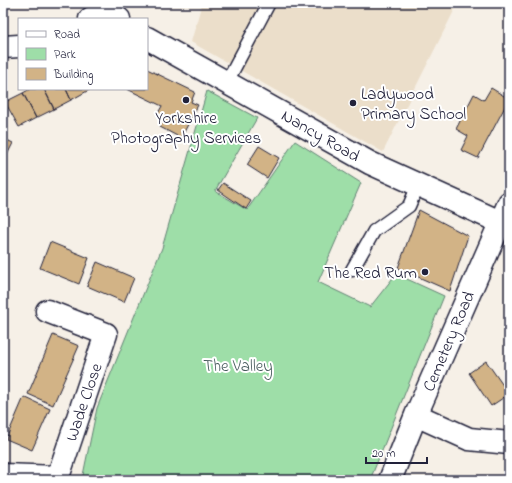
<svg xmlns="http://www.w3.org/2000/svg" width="512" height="483" viewBox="0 0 512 483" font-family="'Indie Flower',sans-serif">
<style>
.built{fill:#ebdeca}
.green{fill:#9edea8;stroke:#608072}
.building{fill:#d2b386;stroke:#22223b}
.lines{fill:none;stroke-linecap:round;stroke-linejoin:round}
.service-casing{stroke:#22223b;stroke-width:15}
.minor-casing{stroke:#22223b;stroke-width:25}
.service{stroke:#fff;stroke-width:12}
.minor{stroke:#fff;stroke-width:22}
.poi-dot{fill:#22223b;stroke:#fff;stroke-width:1.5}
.labels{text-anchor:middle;stroke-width:4;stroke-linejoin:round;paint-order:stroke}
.poi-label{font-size:17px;fill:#22223b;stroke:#fff;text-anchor:start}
.street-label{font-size:17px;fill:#22223b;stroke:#fff}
.park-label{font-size:17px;fill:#475a5c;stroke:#fff}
</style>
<rect width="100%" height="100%" fill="#f6f0e7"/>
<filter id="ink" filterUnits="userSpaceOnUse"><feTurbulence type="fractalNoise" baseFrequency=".025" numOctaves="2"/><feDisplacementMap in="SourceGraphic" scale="8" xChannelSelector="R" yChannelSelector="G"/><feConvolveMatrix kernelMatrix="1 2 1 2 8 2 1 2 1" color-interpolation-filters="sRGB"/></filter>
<g filter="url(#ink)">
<!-- built -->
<path class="built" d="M 202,3 L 458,3 L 383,152 L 191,42 Z"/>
<!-- green -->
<path class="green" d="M 207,91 L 257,118 L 215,191 L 247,210 L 295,141 L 361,183 L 318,282 L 370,307 L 396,274 L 444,296 L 370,480 L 82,480 L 97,408 L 162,248 Z"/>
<!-- building -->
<path class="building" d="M 147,69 L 195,92 L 191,102 L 198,105 L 181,138 L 160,127 L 164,118 L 157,115 L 162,106 L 127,89 L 147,89 Z
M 491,88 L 509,99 L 478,158 L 461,150 L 468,136 L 456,129 L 474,94 L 484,100 Z
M 30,89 L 44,89 L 54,109 L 36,118 L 23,93 Z
M 44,89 L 66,89 L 71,100 L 54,109 Z
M 66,89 L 88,89 L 89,90 L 71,100 Z
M 23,93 L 36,118 L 19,127 L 5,102 Z
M 3,138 L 13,143 L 3,163 Z
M 259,146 L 279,158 L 267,178 L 247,165 Z
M 223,183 L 251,201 L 246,209 L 218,190 Z
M 419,210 L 468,236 L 450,291 L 398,268 Z
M 50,242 L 89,258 L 79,284 L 40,268 Z
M 97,262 L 134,278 L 124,302 L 87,286 Z
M 53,335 L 79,346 L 53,405 L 28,394 Z
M 486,361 L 509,394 L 491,406 L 469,373 Z
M 24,397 L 50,409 L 32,450 L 6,439 Z"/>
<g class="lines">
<!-- service casing -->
<g class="service-casing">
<path id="service" d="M 227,82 L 269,3
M 352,270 L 374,231 L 409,206 L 418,185"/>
</g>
<!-- minor casing -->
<g class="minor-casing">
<path id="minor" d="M 90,19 L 105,9 L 119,19
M 147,38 L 370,163 L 500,222
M 3,47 L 19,46
M 416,415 L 469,439 L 509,443
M 3,475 L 58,477 L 106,334 L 47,311
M 390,480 L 416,415 L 509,203"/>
</g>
<!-- service -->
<use href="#service" class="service"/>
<!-- minor -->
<use href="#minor" class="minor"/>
</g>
</g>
<!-- markers -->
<g class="poi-dot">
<circle cx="186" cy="100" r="4"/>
<circle cx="353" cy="103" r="4"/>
<circle cx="425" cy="272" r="4"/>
</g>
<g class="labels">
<!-- poi labels -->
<g class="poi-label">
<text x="361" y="99">Ladywood<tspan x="361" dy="20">Primary School</tspan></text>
<text x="186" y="123" text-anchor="middle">Yorkshire<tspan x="186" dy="20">Photography Services</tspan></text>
<text x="417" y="278" text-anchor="end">The Red Rum</text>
</g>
<!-- street labels -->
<g class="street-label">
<text transform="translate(321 135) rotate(30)" y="6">Nancy Road</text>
<text transform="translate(448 341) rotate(-67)" y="6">Cemetery Road</text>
<text transform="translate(83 402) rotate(-71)" y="6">Wade Close</text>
</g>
<!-- park labels -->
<g class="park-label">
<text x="238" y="371">The Valley</text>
</g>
</g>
<!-- margin -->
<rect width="512" height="483" fill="none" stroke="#fff" stroke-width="16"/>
<rect x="8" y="8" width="496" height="467" fill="none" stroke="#22223b" stroke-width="1.5" filter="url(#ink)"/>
<!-- legend -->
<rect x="18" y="18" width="130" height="72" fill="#ffffff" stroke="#a7a7b1"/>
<rect x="26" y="31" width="20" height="6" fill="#ffffff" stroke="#a7a7b1"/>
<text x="54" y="38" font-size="12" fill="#22223b">Road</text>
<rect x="26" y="48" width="20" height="12" fill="#9edea8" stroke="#a7a7b1"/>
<text x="54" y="58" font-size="12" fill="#22223b">Park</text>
<rect x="26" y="68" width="20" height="12" fill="#d2b386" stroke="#a7a7b1"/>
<text x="54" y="78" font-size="12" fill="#22223b">Building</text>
<!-- scale -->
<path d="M366 457v6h61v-6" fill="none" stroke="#22223b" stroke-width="2"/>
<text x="372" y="457" font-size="12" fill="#22223b" stroke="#ffffff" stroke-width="3" paint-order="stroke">20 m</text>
</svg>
